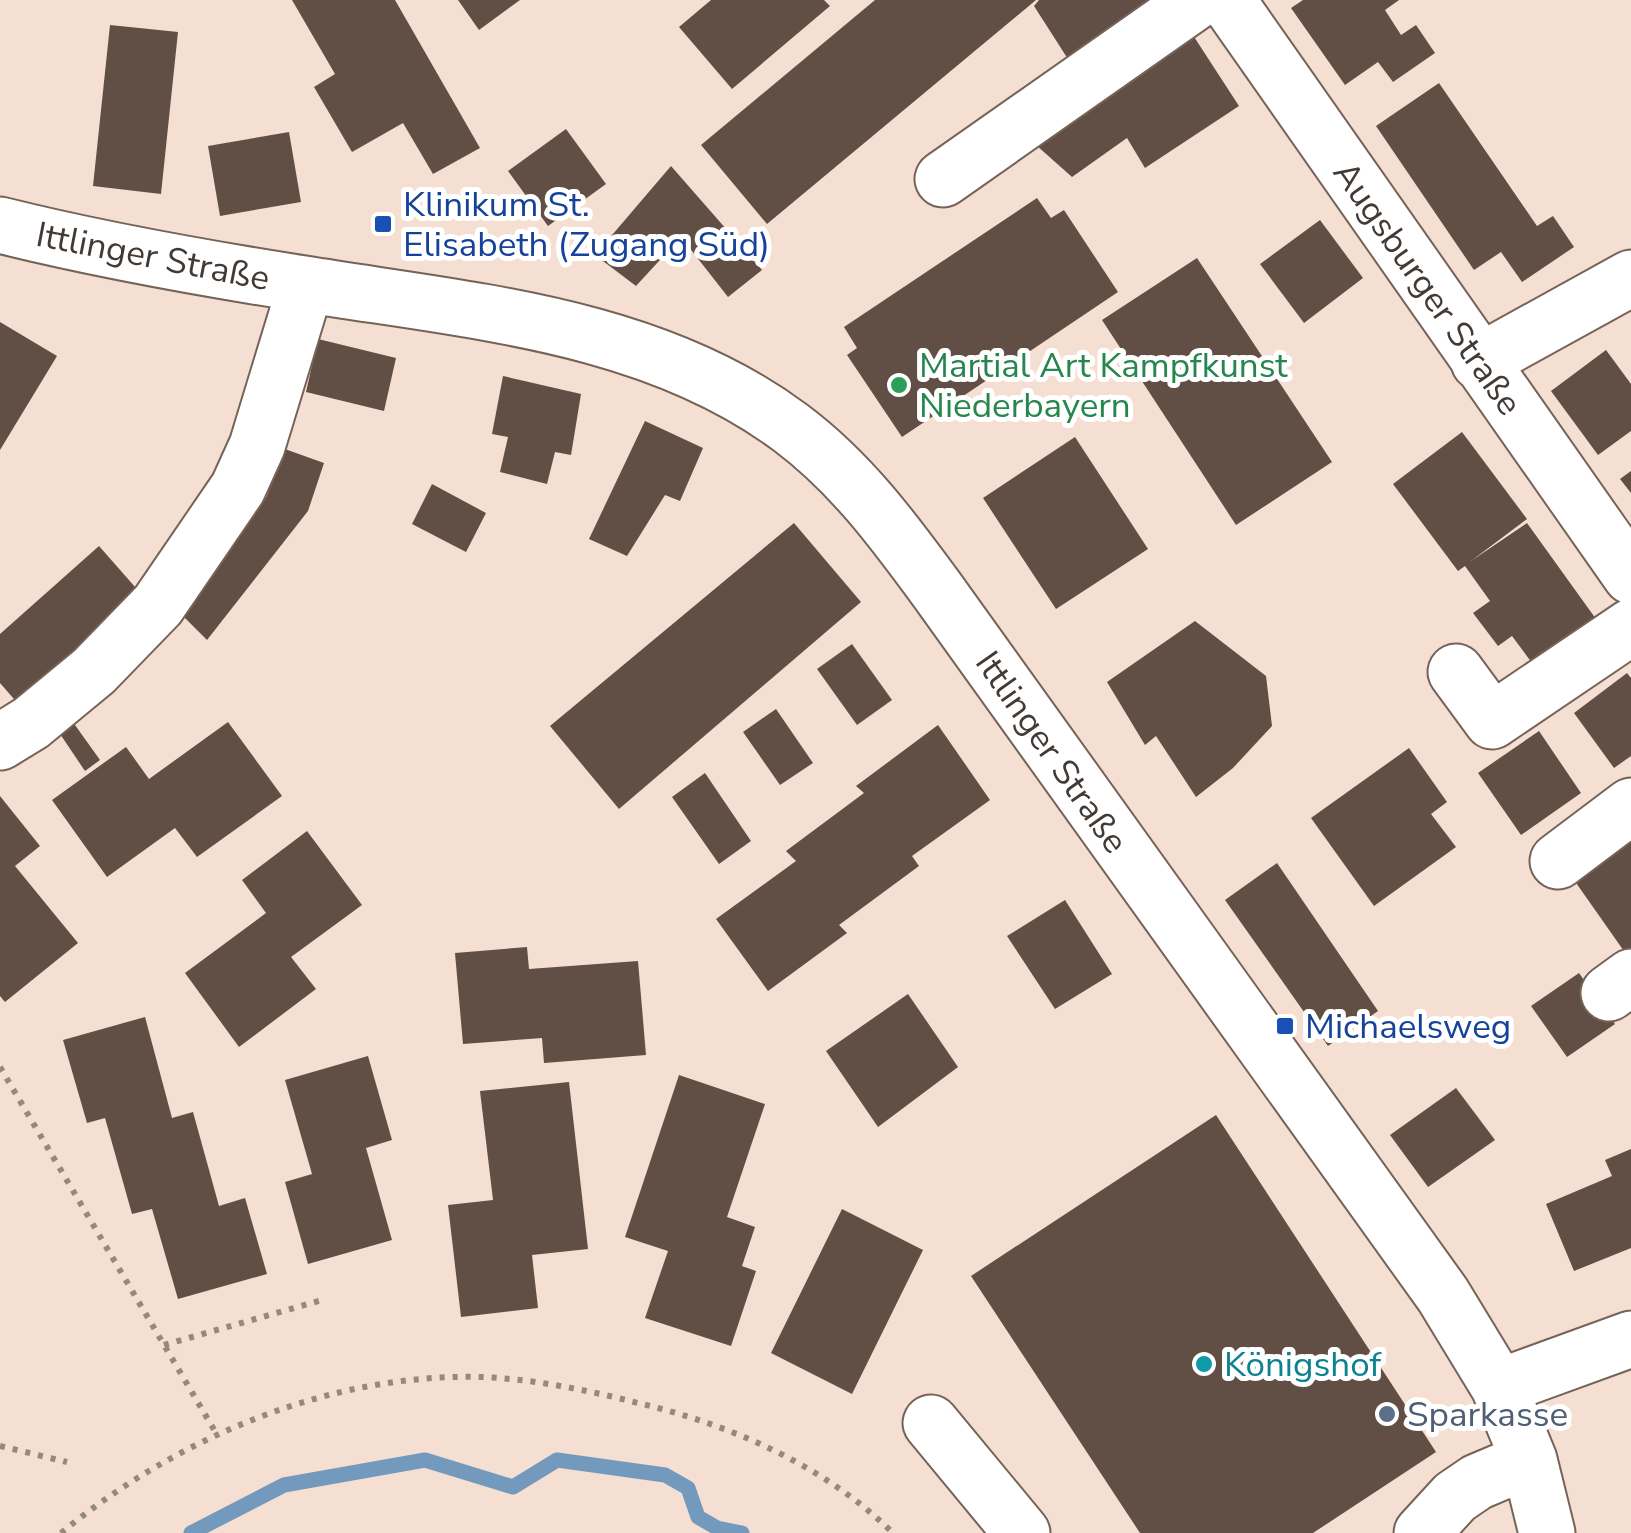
<svg xmlns="http://www.w3.org/2000/svg" width="1631" height="1533" viewBox="0 0 1631 1533" font-family="'Nunito Sans',sans-serif">
<style>
.lines{fill:none;stroke-linecap:round;stroke-linejoin:round}
.stream{stroke:#739abd;stroke-width:15}
.building{fill:#614f45}
.minor-casing{stroke:#766358;stroke-width:59}
.path{stroke:#96887f;stroke-width:6;stroke-dasharray:5 8;stroke-linecap:butt}
.minor{stroke:#fff;stroke-width:55}
.transit-dot{fill:#1a4fb4;stroke:#fff;stroke-width:4}
.leisure-dot{fill:#2e9e5b;stroke:#fff;stroke-width:4}
.culture-dot{fill:#0f9aa8;stroke:#fff;stroke-width:4}
.service-dot{fill:#5c6f8a;stroke:#fff;stroke-width:4}
.labels{text-anchor:middle;stroke-width:10;stroke-linejoin:round;paint-order:stroke}
.transit-label{font-size:35px;fill:#164399;stroke:#fff;text-anchor:start}
.street-label{font-size:35px;fill:#423a35;stroke:#fff}
.leisure-label{font-size:35px;fill:#27864d;stroke:#fff;text-anchor:start}
.culture-label{font-size:35px;fill:#0d838f;stroke:#fff;text-anchor:start}
.service-label{font-size:35px;fill:#4e5e75;stroke:#fff;text-anchor:start}
</style>
<rect width="100%" height="100%" fill="#f4dfd2"/>
<g class="lines">
<!-- stream -->
<path class="stream" d="M 191,1533 L 284,1485 L 425,1460 L 513,1487 L 557,1460 L 665,1475 L 688,1488 L 698,1517 L 717,1528 L 742,1533"/>
</g>
<!-- building -->
<path class="building" d="M 292,0 L 395,0 L 480,148 L 433,174 L 403,123 L 352,152 L 314,87 L 335,74 Z
M 458,0 L 520,0 L 479,30 Z
M 711,0 L 824,0 L 830,6 L 732,89 L 679,27 Z
M 875,0 L 1036,0 L 767,224 L 701,145 Z
M 1039,0 L 1179,0 L 1075,70 L 1034,6 Z
M 1303,0 L 1399,0 L 1385,10 L 1401,35 L 1416,25 L 1435,53 L 1393,82 L 1378,62 L 1345,85 L 1291,8 Z
M 110,25 L 178,32 L 161,194 L 93,186 Z
M 1187,26 L 1239,106 L 1145,168 L 1127,138 L 1072,177 L 1027,137 Z
M 1439,83 L 1537,226 L 1553,216 L 1574,247 L 1522,282 L 1501,252 L 1474,270 L 1376,126 Z
M 566,129 L 606,184 L 548,226 L 508,171 Z
M 289,132 L 301,202 L 220,216 L 208,146 Z
M 671,166 L 762,270 L 728,297 L 681,237 L 636,286 L 595,255 Z
M 1037,198 L 1051,218 L 1064,210 L 1118,292 L 902,437 L 847,355 L 857,348 L 844,327 Z
M 1320,220 L 1363,278 L 1304,323 L 1260,264 Z
M 1197,258 L 1332,462 L 1236,525 L 1102,320 Z
M 0,322 L 57,356 L 0,450 Z
M 318,339 L 396,358 L 384,411 L 306,392 Z
M 1606,350 L 1631,384 L 1631,431 L 1598,455 L 1551,391 Z
M 503,376 L 581,394 L 571,455 L 555,452 L 547,484 L 500,472 L 508,437 L 492,434 Z
M 645,421 L 703,448 L 680,501 L 665,495 L 627,556 L 589,539 Z
M 1462,432 L 1527,519 L 1471,561 L 1527,523 L 1601,626 L 1538,671 L 1512,636 L 1498,646 L 1473,613 L 1490,601 L 1465,566 L 1458,571 L 1393,484 Z
M 1075,437 L 1148,549 L 1056,609 L 983,498 Z
M 282,448 L 324,463 L 308,511 L 207,640 L 183,616 L 267,496 Z
M 1631,471 L 1631,493 L 1620,479 Z
M 432,484 L 486,513 L 466,552 L 412,524 Z
M 794,523 L 861,602 L 619,809 L 550,726 Z
M 99,546 L 150,604 L 27,714 L 0,683 L 0,634 Z
M 1195,621 L 1266,676 L 1272,726 L 1233,768 L 1196,797 L 1156,736 L 1145,745 L 1107,682 Z
M 852,644 L 892,700 L 857,725 L 817,669 Z
M 1627,673 L 1631,678 L 1631,756 L 1614,768 L 1574,713 Z
M 776,709 L 813,763 L 780,785 L 743,732 Z
M 70,718 L 100,760 L 85,771 L 56,728 Z
M 228,722 L 282,796 L 197,857 L 175,828 L 107,877 L 52,800 L 126,747 L 149,779 Z
M 938,725 L 990,800 L 912,856 L 919,866 L 839,925 L 847,933 L 768,991 L 716,919 L 796,861 L 786,851 L 864,793 L 856,786 Z
M 1539,731 L 1581,793 L 1521,835 L 1478,773 Z
M 1409,748 L 1447,802 L 1431,814 L 1456,847 L 1374,906 L 1311,818 Z
M 705,773 L 751,841 L 719,864 L 672,797 Z
M 0,796 L 40,846 L 15,866 L 78,943 L 5,1002 L 0,996 Z
M 1631,824 L 1631,951 L 1626,954 L 1567,870 Z
M 307,831 L 362,905 L 291,957 L 316,989 L 239,1047 L 185,973 L 266,913 L 242,880 Z
M 1277,863 L 1378,1011 L 1328,1046 L 1225,900 Z
M 1065,900 L 1112,974 L 1055,1009 L 1007,936 Z
M 527,947 L 529,969 L 638,961 L 646,1055 L 544,1063 L 542,1038 L 463,1044 L 455,953 Z
M 1579,973 L 1615,1024 L 1567,1057 L 1531,1006 Z
M 908,994 L 958,1067 L 878,1127 L 826,1051 Z
M 145,1017 L 172,1118 L 193,1112 L 219,1206 L 245,1198 L 267,1274 L 178,1299 L 152,1209 L 132,1214 L 105,1118 L 87,1123 L 63,1040 Z
M 368,1056 L 392,1140 L 366,1148 L 392,1240 L 308,1264 L 285,1182 L 312,1174 L 285,1080 Z
M 679,1075 L 765,1104 L 727,1217 L 755,1227 L 742,1266 L 756,1271 L 731,1346 L 645,1318 L 668,1251 L 625,1237 Z
M 569,1082 L 588,1249 L 532,1255 L 538,1308 L 461,1317 L 448,1205 L 493,1200 L 480,1091 Z
M 1456,1088 L 1495,1140 L 1428,1187 L 1390,1135 Z
M 1216,1115 L 1436,1452 L 1313,1533 L 1140,1533 L 971,1276 Z
M 1631,1149 L 1631,1248 L 1574,1271 L 1546,1204 L 1612,1176 L 1605,1160 Z
M 842,1209 L 923,1250 L 852,1394 L 771,1353 Z"/>
<g class="lines">
<!-- minor casing -->
<g class="minor-casing">
<path id="minor" d="M 1227,0 L 1631,576
M 943,179 L 1198,0
M 0,225 C 100,250 202,268 304,284 C 470,311 652,324 791,428 C 851,473 893,530 937,590 L 1443,1295 L 1499,1387 L 1529,1460 L 1547,1533
M 1479,362 L 1631,278
M 1456,672 L 1492,721 L 1631,627
M 0,742 L 31,723 L 94,671 L 158,605 L 238,488 L 257,446 L 306,285
M 1558,861 L 1631,806
M 1609,993 L 1631,977
M 1499,1387 L 1631,1339
M 931,1423 L 1022,1533
M 1422,1533 L 1455,1497 L 1477,1482 L 1529,1460"/>
</g>
<!-- path -->
<path class="path" d="M 0,1067 L 216,1433
M 164,1345 L 322,1300
M 0,1446 L 67,1462
M 61,1533 C 176,1438 330,1373 481,1377 C 533,1379 587,1390 638,1403 C 731,1425 824,1465 893,1533"/>
<!-- minor -->
<use href="#minor" class="minor"/>
</g>
<!-- markers -->
<g class="transit-dot">
<rect x="373" y="214" width="20" height="20" rx="5"/>
<rect x="1275" y="1016" width="20" height="20" rx="5"/>
</g>
<circle class="leisure-dot" cx="899" cy="385" r="10"/>
<circle class="culture-dot" cx="1204" cy="1364" r="10"/>
<circle class="service-dot" cx="1387" cy="1414" r="10"/>
<g class="labels">
<!-- transit labels -->
<g class="transit-label">
<text x="403" y="216">Klinikum St.<tspan x="403" dy="40">Elisabeth (Zugang Süd)</tspan></text>
<text x="1305" y="1038">Michaelsweg</text>
</g>
<!-- street labels -->
<g class="street-label">
<text transform="translate(153 256) rotate(11)" y="12">Ittlinger Straße</text>
<text transform="translate(1428 288) rotate(55)" y="12">Augsburger Straße</text>
<text transform="translate(1052 752) rotate(55)" y="12">Ittlinger Straße</text>
</g>
<!-- leisure labels -->
<g class="leisure-label">
<text x="919" y="377">Martial Art Kampfkunst<tspan x="919" dy="40">Niederbayern</tspan></text>
</g>
<!-- culture labels -->
<g class="culture-label">
<text x="1224" y="1376">Königshof</text>
</g>
<!-- service labels -->
<g class="service-label">
<text x="1407" y="1426">Sparkasse</text>
</g>
</g>
</svg>
